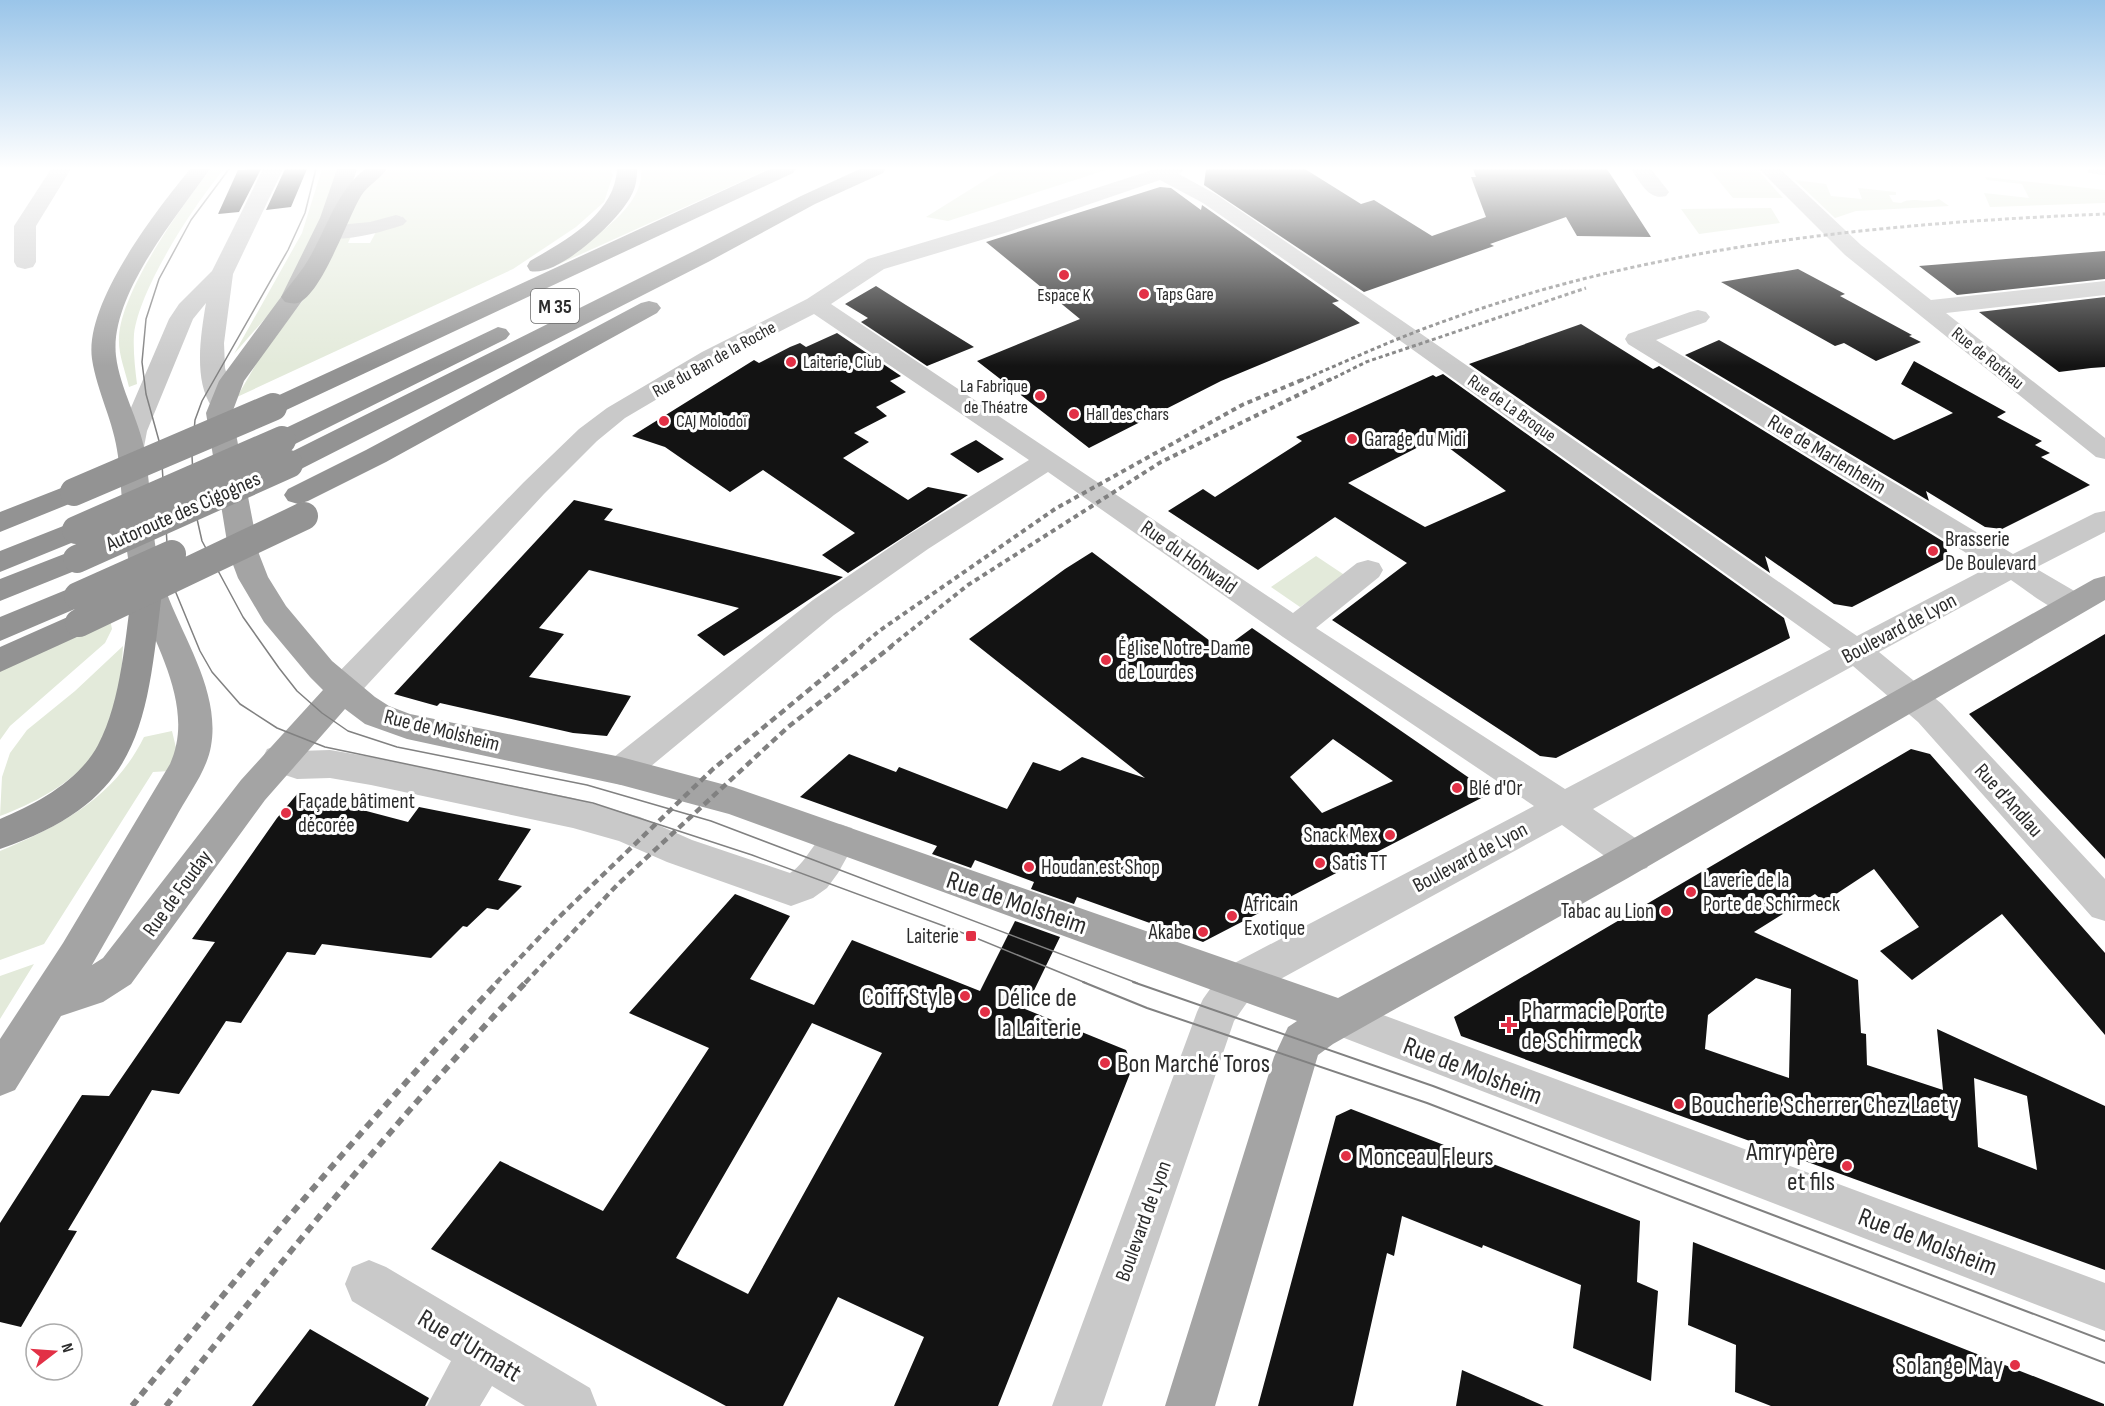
<svg xmlns="http://www.w3.org/2000/svg" width="2105" height="1406" viewBox="0 0 2105 1406" font-family="'Sofia Sans Condensed',sans-serif">
<style>
.green{fill:#e3eada}
.building{fill:#131313;fill-rule:evenodd}
.lines{fill:none;stroke-linecap:round;stroke-linejoin:round}
.minor{fill:#c9c9c9;fill-rule:evenodd}
.major{fill:#a4a4a4;fill-rule:evenodd}
.highway{fill:#939393;fill-rule:evenodd}
.tram-far1{stroke:#818181;stroke-width:1.5}
.tram{stroke:#818181;stroke-width:2}
.rail-far3{stroke:#818181;stroke-width:3;stroke-dasharray:4 3;stroke-linecap:butt}
.rail-far2{stroke:#818181;stroke-width:4;stroke-dasharray:5 4;stroke-linecap:butt}
.rail-far1{stroke:#818181;stroke-width:4.5;stroke-dasharray:7 4.5;stroke-linecap:butt}
.rail{stroke:#818181;stroke-width:6;stroke-dasharray:8 6;stroke-linecap:butt}
.highway-bridge{stroke:#939393;stroke-width:28}
.poi-dot{fill:#e23046;stroke:#fff;stroke-width:2}
.labels{text-anchor:middle;stroke-width:6;stroke-linejoin:round;paint-order:stroke}
.far-poi-label{font-size:18px;fill:#2c2c2c;stroke:#fff;text-anchor:start}
.far-street-label{font-size:18px;fill:#2c2c2c;stroke:#fff}
.shield{fill:#fff;stroke:#6b6b6b;stroke-width:1.5}
.shield-label{font-size:20px;font-weight:bold;fill:#2c2c2c}
.poi-label{font-size:21px;fill:#2c2c2c;stroke:#fff;text-anchor:start}
.street-label{font-size:21px;fill:#2c2c2c;stroke:#fff}
.near-street-label{font-size:26px;fill:#2c2c2c;stroke:#fff}
.near-poi-label{font-size:26px;fill:#2c2c2c;stroke:#fff;text-anchor:start}
</style>
<rect width="100%" height="100%" fill="#fff"/>
<!-- green -->
<path class="green" d="M 211,169 L 224,169 C 194,205 140,287 134,334 C 133,350 135,368 137,384 L 129,387 C 125,370 118,354 119,337 C 121,291 182,205 211,169 Z
M 322,169 L 337,169 L 318,230 L 292,278 L 276,306 L 234,354 L 302,233 Z
M 390,169 L 610,169 L 613,175 L 604,202 L 576,227 L 513,269 L 237,397 L 262,354 L 307,295 L 336,238 L 352,234 L 348,243 L 370,243 L 376,232 L 406,220 L 401,216 L 389,220 L 343,226 C 351,201 367,181 390,169 Z
M 641,169 L 769,169 L 557,265 C 585,243 646,208 641,169 Z
M 1003,169 L 1109,169 L 948,221 L 926,217 Z
M 1709,169 L 1757,169 L 1783,198 L 1733,198 Z
M 1985,177 L 2105,190 L 2105,203 L 1990,207 L 1984,193 L 2029,198 L 2022,184 L 1987,180 Z
M 1795,180 L 1826,184 L 1831,196 L 1862,199 L 1858,188 L 1896,192 L 1896,195 L 1889,195 L 1893,202 L 1901,203 C 1912,196 1927,204 1939,199 L 1949,206 L 1856,211 L 1835,218 Z
M 1771,208 L 1780,223 L 1699,234 L 1681,209 Z
M 1316,556 L 1346,576 L 1300,607 L 1271,587 Z
M 110,619 L 112,629 L 105,643 L 10,726 L 0,740 L 0,671 Z
M 123,646 C 121,673 122,704 110,729 C 89,774 45,799 0,816 L 2,777 L 10,753 L 27,730 L 75,691 Z
M 172,731 L 177,752 L 170,771 L 153,772 L 44,944 L 0,960 L 0,851 C 60,826 114,798 144,737 Z
M 34,964 L 0,1019 L 0,976 Z"/>
<!-- building -->
<path class="building" d="M 261,169 L 239,212 L 218,214 L 238,170 Z
M 285,169 L 307,169 L 291,207 L 266,210 Z
M 1206,169 L 1305,169 L 1361,204 L 1374,200 L 1432,236 L 1486,217 L 1471,177 L 1476,177 L 1473,169 L 1607,169 L 1651,237 L 1577,236 L 1566,217 L 1490,244 L 1494,246 L 1364,292 L 1204,185 Z
M 1160,187 L 1171,188 L 1201,210 L 1202,205 L 1339,301 L 1332,303 L 1360,323 L 1221,381 L 1089,448 L 977,361 L 1080,319 L 986,242 Z
M 2105,251 L 2105,279 L 1957,295 L 1919,266 Z
M 1798,269 L 1845,294 L 1840,296 L 1912,335 L 1909,336 L 1921,342 L 1876,361 L 1844,343 L 1835,346 L 1721,282 Z
M 876,286 L 906,305 L 974,347 L 927,366 L 861,322 L 868,318 L 845,304 Z
M 2105,297 L 2105,367 L 2091,368 L 2059,372 L 1979,312 Z
M 1581,324 L 1653,369 L 1659,366 L 1944,542 L 1949,557 L 1852,607 L 1834,604 L 1765,556 L 1770,573 L 1469,364 Z
M 837,333 L 901,376 L 890,381 L 906,392 L 876,407 L 887,416 L 854,433 L 869,442 L 843,458 L 908,500 L 928,487 L 968,495 L 848,573 L 822,555 L 855,533 L 763,470 L 730,492 L 665,447 L 632,436 L 754,360 L 759,363 L 790,347 L 800,343 L 806,347 Z
M 1719,340 L 1894,440 L 1953,413 L 1901,384 L 1914,361 L 2006,412 L 1997,417 L 2042,441 L 2035,445 L 2050,453 L 2041,457 L 2090,485 L 2002,529 L 1985,527 L 1926,491 L 1929,501 L 1685,355 Z
M 1443,374 L 1784,618 L 1790,638 L 1556,758 L 1540,756 L 1332,620 L 1407,563 L 1335,517 L 1258,570 L 1168,511 L 1203,489 L 1215,497 L 1302,441 L 1296,437 L 1433,375 L 1436,377 ZM 1436,438 L 1506,491 L 1425,527 L 1348,483 Z
M 976,440 L 1004,459 L 978,473 L 950,454 Z
M 574,500 L 613,509 L 604,520 L 843,577 L 724,656 L 697,635 L 739,608 L 589,570 L 539,628 L 564,634 L 529,677 L 631,696 L 607,736 L 573,733 L 440,703 L 437,706 L 394,694 Z
M 1092,552 L 1222,650 L 1252,628 L 1491,793 L 1203,942 L 1077,897 L 1074,904 L 1031,889 L 1034,882 L 975,860 L 971,868 L 932,854 L 937,846 L 800,797 L 849,754 L 896,772 L 899,767 L 1007,809 L 1033,762 L 1060,771 L 1082,757 L 1145,778 L 969,639 L 1065,569 ZM 1333,739 L 1393,781 L 1322,813 L 1290,777 Z
M 2105,634 L 2105,859 L 1969,714 Z
M 1911,749 L 1930,754 L 2105,953 L 2105,1035 L 2002,914 L 1912,980 L 1880,951 L 1919,927 L 1874,869 L 1824,902 L 1815,894 L 1754,932 L 1858,980 L 1861,1033 L 1866,1034 L 1867,1065 L 1943,1090 L 1937,1029 L 2105,1106 L 2105,1270 L 1461,1036 L 1454,1017 ZM 1756,978 L 1791,989 L 1789,1078 L 1705,1049 L 1708,1015 ZM 1974,1078 L 2027,1096 L 2037,1170 L 1978,1147 Z
M 298,793 L 408,822 L 419,807 L 531,829 L 498,880 L 522,886 L 498,910 L 487,908 L 467,927 L 463,926 L 431,958 L 322,944 L 315,955 L 287,952 L 241,1023 L 226,1021 L 179,1094 L 152,1090 L 68,1230 L 77,1231 L 21,1327 L 0,1322 L 0,1223 L 82,1095 L 109,1096 L 215,942 L 192,939 L 277,818 Z
M 735,894 L 790,916 L 750,979 L 814,1005 L 852,940 L 980,991 L 1015,921 L 1060,937 L 1025,1009 L 1126,1050 L 1133,1066 L 998,1406 L 894,1406 L 924,1337 L 838,1297 L 783,1406 L 726,1406 L 431,1249 L 500,1161 L 603,1211 L 709,1048 L 629,1013 ZM 812,1023 L 882,1053 L 748,1294 L 676,1258 Z
M 1351,1109 L 1640,1221 L 1637,1282 L 1658,1291 L 1651,1381 L 1573,1348 L 1581,1285 L 1483,1245 L 1482,1248 L 1402,1216 L 1394,1256 L 1387,1253 L 1353,1406 L 1258,1406 L 1336,1116 Z
M 1693,1242 L 2104,1404 L 2104,1406 L 1771,1406 L 1735,1392 L 1736,1345 L 1688,1325 Z
M 310,1329 L 429,1398 L 425,1406 L 252,1406 Z
M 1462,1370 L 1544,1406 L 1456,1406 Z"/>
<g class="lines">
<!-- minor -->
<path class="minor" d="M 51,169 L 71,169 L 36,226 L 36,262 L 33,267 L 25,269 L 17,267 L 14,262 L 14,226 Z
M 263,169 L 283,169 L 233,274 L 224,343 L 225,368 L 234,402 L 230,407 L 221,410 L 212,407 C 193,380 201,333 206,303 L 193,319 L 147,431 L 144,447 L 140,453 L 131,455 L 122,453 L 118,447 L 121,431 L 169,319 L 179,304 L 212,271 Z
M 1155,169 L 1184,169 L 1179,174 L 1217,195 L 1404,322 L 1857,636 L 1989,567 L 1628,344 L 1625,339 L 1628,334 L 1690,312 L 1698,310 L 1706,312 L 1710,317 L 1706,322 L 1656,340 L 2013,554 L 2095,513 L 2105,511 L 2105,532 L 2035,568 L 2083,596 L 2087,604 L 2083,612 C 2058,619 2031,593 2011,580 L 1879,652 L 1942,704 L 2105,879 L 2105,921 L 2092,917 L 1918,722 L 1853,666 L 1593,809 L 1647,846 L 1652,857 L 1647,868 L 1634,872 L 1621,868 L 1562,825 L 1253,994 L 1234,1021 L 1102,1406 L 1052,1406 L 1197,1012 L 1203,999 L 1225,968 L 1534,806 L 1283,637 L 1048,472 L 928,549 L 834,615 L 633,781 L 621,785 L 609,781 L 604,771 L 609,761 L 813,600 L 908,535 L 1029,460 L 814,314 L 720,362 L 625,418 L 597,441 L 544,494 L 355,698 L 343,701 L 331,698 L 327,689 L 331,680 L 524,482 L 579,429 L 607,408 L 702,352 L 807,299 L 868,259 L 992,222 ZM 1160,180 L 1203,203 L 1388,332 L 1831,649 L 1565,789 L 1316,628 L 1379,577 L 1383,570 L 1379,563 L 1368,560 L 1357,563 L 1293,613 L 831,304 L 884,269 L 1008,232 Z
M 1631,169 L 1651,169 L 1669,192 L 1666,196 C 1649,201 1640,182 1631,169 Z
M 1759,169 L 1780,169 L 1861,245 L 1931,300 L 2105,281 L 2105,295 L 1946,313 L 2105,438 L 2105,459 L 2096,457 L 1845,255 Z
M 2086,169 L 2105,169 L 2105,175 L 2089,173 Z
M 396,215 L 403,217 L 407,221 L 403,225 C 378,233 344,243 317,237 L 314,232 L 317,227 L 370,222 Z
M 279,745 L 297,751 L 330,750 L 371,757 L 573,798 L 640,817 L 692,840 L 790,873 C 808,863 821,825 838,824 C 842,824 848,827 852,828 L 857,839 L 838,873 L 827,888 L 813,898 L 791,906 L 667,862 L 619,841 L 573,828 L 371,785 L 330,778 L 297,779 L 267,769 L 262,759 L 267,749 Z
M 1340,999 L 2105,1283 L 2105,1331 L 1326,1031 L 1320,1018 L 1326,1005 Z
M 369,1260 L 386,1267 L 590,1388 L 597,1406 L 525,1406 L 492,1386 L 480,1406 L 427,1406 L 451,1361 L 352,1301 L 345,1284 L 352,1267 Z"/>
<!-- major -->
<path class="major" d="M 190,169 L 210,169 C 177,216 109,296 116,356 C 120,389 139,419 145,452 C 153,502 150,551 169,599 C 187,644 220,695 211,746 C 207,771 187,796 175,819 C 147,868 120,916 92,965 L 103,958 L 241,780 L 323,690 L 310,677 L 264,622 L 238,578 L 229,554 L 206,413 L 219,381 L 281,297 L 320,218 L 337,169 L 357,169 L 341,218 L 305,297 L 244,381 L 232,413 L 259,554 L 268,577 L 286,606 L 332,661 L 375,697 L 389,706 L 410,714 L 621,757 L 733,787 L 1338,998 L 1602,856 L 2094,579 L 2105,576 L 2105,600 L 1628,878 L 1333,1044 L 1318,1055 L 1215,1406 L 1165,1406 L 1274,1057 L 1288,1027 L 1297,1021 L 729,814 L 621,785 L 407,739 L 365,724 L 345,709 L 265,800 L 131,984 L 103,1002 L 61,1016 L 15,1090 L 0,1096 L 0,1039 L 63,943 L 170,764 C 194,711 160,653 140,604 C 122,556 124,506 118,456 C 114,422 97,392 92,359 C 84,303 156,211 190,169 Z"/>
<!-- highway -->
<path class="highway" d="M 365,169 L 387,169 C 380,179 368,185 361,196 C 348,217 322,294 298,303 C 293,304 290,303 285,302 L 281,297 C 291,283 303,270 311,255 C 328,225 337,191 365,169 Z
M 617,169 L 637,169 C 637,179 636,187 631,196 C 619,220 558,278 530,271 L 527,266 L 530,261 C 565,241 615,214 617,169 Z
M 770,169 L 796,169 L 793,173 L 282,412 L 273,415 L 264,412 L 260,407 L 264,402 Z
M 860,169 L 886,169 L 883,173 L 815,204 L 710,261 L 299,470 L 289,472 L 279,470 L 275,464 L 279,458 L 694,251 L 801,196 Z
M 649,301 L 657,303 L 661,308 L 657,313 L 386,462 L 308,501 L 298,504 L 288,501 L 284,495 L 288,489 L 366,450 L 641,303 Z
M 498,327 L 506,329 L 510,334 L 506,339 L 291,446 L 282,448 L 273,446 L 269,440 L 273,434 Z
M 74,483 L 84,486 L 88,492 L 84,498 L 0,532 L 0,512 Z
M 76,521 L 86,523 L 90,530 L 86,537 L 0,572 L 0,551 Z
M 77,549 L 87,552 L 92,559 L 87,566 L 0,601 L 0,579 Z
M 148,574 L 159,577 L 163,584 C 146,719 147,799 0,849 L 0,819 C 36,804 79,781 98,745 C 122,700 125,635 133,584 L 137,577 Z
M 78,585 L 89,589 L 93,596 L 89,603 L 0,641 L 0,617 Z
M 79,612 L 90,615 L 95,623 L 90,631 L 0,672 L 0,647 Z"/>
<!-- tram-far1 -->
<path class="tram-far1" d="M 229,169 L 191,220 L 159,279 L 146,319 L 142,362 L 146,394 L 161,448 L 167,543 L 174,588 L 200,651 L 212,672 L 240,704 L 277,728 L 325,747 L 593,803 L 752,855 L 971,936 L 1086,983
M 316,169 L 305,213 L 288,250 L 202,401 L 195,420 L 192,456 L 195,510 L 202,541 L 243,617 L 279,668 L 297,691 L 322,713 L 348,731 L 397,747 L 587,785 L 711,821 L 1137,983"/>
<!-- tram -->
<path class="tram" d="M 1083,982 L 1147,1008 L 1427,1103 L 2105,1363
M 1133,982 L 1433,1086 L 2105,1341"/>
<!-- rail-far3 -->
<path class="rail-far3" d="M 1300,381 C 1347,361 1394,339 1442,322 C 1654,245 1882,223 2105,214
M 1328,381 L 1366,362 L 1586,288"/>
<!-- rail-far2 -->
<path class="rail-far2" d="M 860,647 L 879,631 L 1055,509 L 1242,405 L 1304,379
M 890,647 L 968,585 L 1161,462 L 1331,379"/>
<!-- rail-far1 -->
<path class="rail-far1" d="M 496,983 L 557,919 L 713,769 L 862,646
M 525,983 L 618,884 L 788,727 L 892,646"/>
<!-- rail -->
<path class="rail" d="M 132,1406 C 250,1261 370,1118 498,982
M 166,1406 C 282,1261 398,1116 526,982"/>
<!-- highway-bridge -->
<path class="highway-bridge" d="M 74,492 L 273,407
M 76,530 L 282,440
M 77,559 L 289,464
M 78,596 L 172,554
M 79,623 L 304,516"/>
</g>
<!-- sky -->
<linearGradient id="sky" x2="0" y2="1"><stop stop-color="#9ac5e9"/><stop offset="0.46" stop-color="#fff"/><stop offset="1" stop-color="#fff" stop-opacity="0"/></linearGradient>
<rect width="2105" height="366" fill="url(#sky)"/>
<!-- markers -->
<g class="poi-dot">
<circle cx="1064" cy="275" r="6"/>
<circle cx="1144" cy="294" r="6"/>
<circle cx="791" cy="362" r="6"/>
<circle cx="1040" cy="396" r="6"/>
<circle cx="1074" cy="414" r="6"/>
<circle cx="664" cy="421" r="6"/>
<circle cx="1352" cy="439" r="6"/>
<circle cx="1933" cy="551" r="6"/>
<circle cx="1106" cy="660" r="6"/>
<circle cx="1457" cy="788" r="6"/>
<circle cx="286" cy="813" r="6"/>
<circle cx="1390" cy="835" r="6"/>
<circle cx="1320" cy="863" r="6"/>
<circle cx="1029" cy="867" r="6"/>
<circle cx="1691" cy="892" r="6"/>
<circle cx="1666" cy="911" r="6"/>
<circle cx="1232" cy="916" r="6"/>
<circle cx="1203" cy="932" r="6"/>
<rect x="965" y="930" width="12" height="12" rx="3"/>
<circle cx="965" cy="996" r="6"/>
<circle cx="985" cy="1012" r="6"/>
<path d="M1506 1016h6v6h6v6h-6v6h-6v-6h-6v-6h6z"/>
<circle cx="1105" cy="1063" r="6"/>
<circle cx="1679" cy="1104" r="6"/>
<circle cx="1346" cy="1156" r="6"/>
<circle cx="1847" cy="1166" r="6"/>
<circle cx="2015" cy="1365" r="6"/>
</g>
<g class="labels">
<!-- far-poi labels -->
<g class="far-poi-label">
<text x="1156" y="300">Taps Gare</text>
<text x="1064" y="301" text-anchor="middle">Espace K</text>
<text x="803" y="368">Laiterie, Club</text>
<text x="1028" y="392" text-anchor="end">La Fabrique<tspan x="1028" dy="21">de Théatre</tspan></text>
<text x="1086" y="420">Hall des chars</text>
<text x="676" y="427">CAJ Molodoï</text>
</g>
<!-- far-street labels -->
<g class="far-street-label">
<text transform="translate(1988 358) rotate(39)" y="6">Rue de Rothau</text>
<text transform="translate(714 359) rotate(-29)" y="6">Rue du Ban de la Roche</text>
<text transform="translate(1512 408) rotate(35)" y="6">Rue de La Broque</text>
</g>
<!-- shield labels -->
<rect class="shield" x="531" y="289" width="48" height="34" rx="4.5"/>
<g class="shield-label">
<text x="555" y="313">M 35</text>
</g>
<!-- poi labels -->
<g class="poi-label">
<text x="1364" y="446">Garage du Midi</text>
<text x="1945" y="546">Brasserie<tspan x="1945" dy="24">De Boulevard</tspan></text>
<text x="1118" y="655">Église Notre-Dame<tspan x="1118" dy="24">de Lourdes</tspan></text>
<text x="1469" y="795">Blé d'Or</text>
<text x="298" y="808">Façade bâtiment<tspan x="298" dy="24">décorée</tspan></text>
<text x="1378" y="842" text-anchor="end">Snack Mex</text>
<text x="1332" y="870">Satis TT</text>
<text x="1041" y="874">Houdan.est Shop</text>
<text x="1703" y="887">Laverie de la<tspan x="1703" dy="24">Porte de Schirmeck</tspan></text>
<text x="1244" y="911">Africain<tspan x="1244" dy="24">Exotique</tspan></text>
<text x="1654" y="918" text-anchor="end">Tabac au Lion</text>
<text x="1191" y="939" text-anchor="end">Akabe</text>
<text x="959" y="943" text-anchor="end">Laiterie</text>
</g>
<!-- street labels -->
<g class="street-label">
<text transform="translate(1827 454) rotate(31)" y="7">Rue de Marlenheim</text>
<text transform="translate(183 511) rotate(-24)" y="7">Autoroute des Cigognes</text>
<text transform="translate(1189 557) rotate(35)" y="7">Rue du Hohwald</text>
<text transform="translate(1899 628) rotate(-28)" y="7">Boulevard de Lyon</text>
<text transform="translate(442 730) rotate(14)" y="7">Rue de Molsheim</text>
<text transform="translate(2009 800) rotate(48)" y="7">Rue d'Andlau</text>
<text transform="translate(1470 857) rotate(-28)" y="7">Boulevard de Lyon</text>
<text transform="translate(177 893) rotate(-54)" y="7">Rue de Fouday</text>
<text transform="translate(1143 1221) rotate(-70)" y="7">Boulevard de Lyon</text>
</g>
<!-- near-street labels -->
<g class="near-street-label">
<text transform="translate(1017 902) rotate(19)" y="9">Rue de Molsheim</text>
<text transform="translate(1473 1070) rotate(21)" y="9">Rue de Molsheim</text>
<text transform="translate(1928 1241) rotate(21)" y="9">Rue de Molsheim</text>
<text transform="translate(470 1345) rotate(31)" y="9">Rue d'Urmatt</text>
</g>
<!-- near-poi labels -->
<g class="near-poi-label">
<text x="953" y="1005" text-anchor="end">Coiff Style</text>
<text x="997" y="1006">Délice de<tspan x="997" dy="30">la Laiterie</tspan></text>
<text x="1521" y="1019">Pharmacie Porte<tspan x="1521" dy="30">de Schirmeck</tspan></text>
<text x="1117" y="1072">Bon Marché Toros</text>
<text x="1691" y="1113">Boucherie Scherrer Chez Laety</text>
<text x="1835" y="1160" text-anchor="end">Amry père<tspan x="1835" dy="30">et fils</tspan></text>
<text x="1358" y="1165">Monceau Fleurs</text>
<text x="2003" y="1374" text-anchor="end">Solange May</text>
</g>
</g>
<!-- north arrow -->
<g transform="translate(54 1352) rotate(73)"><circle r="28" fill="#ffffff" stroke="#ababab" stroke-width="1.5"/>
<path d="M0-4.5L10 22L0 15L-10 22Z" fill="#e23046"/>
<text y="-9" font-size="16" font-weight="bold" text-anchor="middle" fill="#2c2c2c">N</text>
</g>
</svg>
